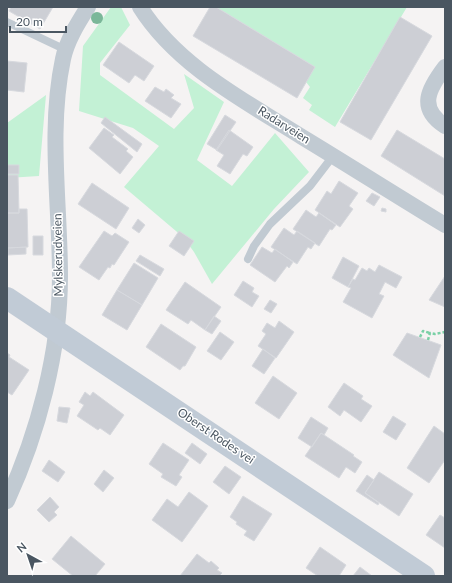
<svg xmlns="http://www.w3.org/2000/svg" width="452" height="583" viewBox="0 0 452 583" font-family="Lato,sans-serif">
<style>
.green{fill:#c3f1d5}
.building{fill:#cdcfd5;stroke:#d7d9de}
.lines{fill:none;stroke-linecap:round;stroke-linejoin:round}
.path{stroke:#7ad0a6;stroke-width:2.5;stroke-dasharray:3 2;stroke-linecap:butt}
.lane{stroke:#c1cad2;stroke-width:8}
.street{stroke:#c1cad2;stroke-width:16}
.secondary{stroke:#c1cbd6;stroke-width:22}
.tree{fill:#7bb799}
.labels{text-anchor:middle;stroke-width:3;stroke-linejoin:round;paint-order:stroke}
.street-label{font-size:12px;fill:#4a5661;stroke:#fff}
</style>
<rect width="100%" height="100%" fill="#f5f3f3"/>
<!-- green -->
<path class="green" d="M 111,7 L 121,7 L 130,25 L 100,63 L 100,75 L 174,129 L 194,108 L 184,74 L 224,102 L 197,160 L 232,186 L 275,133 L 309,172 L 274,209 L 212,284 L 194,252 L 183,237 L 124,187 L 159,146 L 133,128 L 79,111 L 83,46 Z
M 216,7 L 407,7 L 335,127 L 309,110 L 312,105 L 303,98 L 310,87 L 306,82 L 315,67 Z
M 46,95 L 39,176 L 7,178 L 7,123 Z"/>
<!-- building -->
<path class="building" d="M 11,7 L 53,7 L 40,29 L 9,11 Z
M 210,7 L 216,7 L 315,67 L 297,98 L 193,36 Z
M 400,17 L 432,36 L 371,140 L 340,122 Z
M 119,42 L 154,66 L 144,81 L 135,75 L 129,83 L 103,65 Z
M 7,61 L 27,63 L 24,92 L 7,90 Z
M 155,87 L 164,92 L 166,89 L 174,95 L 171,98 L 181,104 L 171,118 L 145,101 Z
M 225,115 L 236,122 L 217,150 L 207,144 Z
M 105,117 L 142,144 L 137,152 L 101,123 Z
M 104,128 L 114,135 L 112,137 L 128,149 L 126,151 L 133,157 L 120,174 L 89,148 Z
M 229,130 L 253,147 L 247,156 L 243,154 L 230,174 L 217,166 L 224,155 L 216,150 Z
M 397,130 L 445,159 L 445,196 L 381,156 Z
M 7,165 L 19,165 L 19,174 L 7,174 Z
M 7,175 L 18,175 L 19,213 L 7,213 Z
M 339,181 L 358,193 L 349,206 L 353,209 L 340,227 L 315,210 L 327,191 L 331,194 Z
M 92,183 L 129,208 L 116,229 L 78,204 Z
M 372,193 L 380,197 L 374,206 L 366,201 Z
M 382,208 L 386,209 L 386,212 L 381,211 Z
M 19,209 L 27,209 L 28,247 L 7,248 L 7,213 L 19,213 Z
M 306,210 L 316,217 L 319,213 L 336,225 L 332,230 L 330,229 L 319,246 L 293,229 Z
M 138,219 L 145,225 L 139,233 L 132,228 Z
M 284,228 L 294,235 L 297,231 L 315,243 L 311,249 L 308,247 L 297,264 L 271,247 Z
M 104,231 L 112,236 L 115,233 L 129,242 L 114,265 L 112,264 L 110,268 L 108,267 L 99,280 L 79,267 Z
M 179,231 L 194,241 L 184,256 L 169,246 Z
M 33,236 L 43,236 L 43,255 L 33,255 Z
M 26,247 L 26,254 L 8,255 L 8,248 Z
M 262,247 L 272,253 L 275,249 L 293,262 L 289,268 L 287,266 L 275,282 L 250,265 Z
M 140,255 L 164,269 L 160,276 L 136,261 Z
M 343,257 L 359,266 L 348,287 L 332,278 Z
M 134,263 L 158,278 L 142,305 L 117,290 Z
M 379,265 L 402,277 L 396,288 L 385,282 L 379,294 L 384,296 L 372,318 L 343,302 L 351,288 L 348,287 L 353,279 L 355,280 L 362,268 L 367,271 L 369,268 L 375,272 Z
M 445,276 L 445,307 L 429,300 Z
M 243,281 L 254,288 L 252,292 L 259,296 L 252,307 L 234,295 Z
M 185,282 L 221,307 L 205,330 L 191,320 L 188,324 L 166,310 Z
M 117,290 L 142,305 L 127,330 L 102,315 Z
M 270,300 L 277,304 L 271,313 L 264,309 Z
M 214,316 L 221,321 L 212,334 L 205,330 Z
M 279,321 L 294,332 L 276,358 L 258,346 L 266,334 L 262,331 L 267,323 L 275,328 Z
M 161,324 L 196,347 L 185,366 L 183,366 L 180,370 L 146,347 Z
M 220,332 L 234,342 L 221,360 L 207,351 Z
M 407,333 L 441,345 L 429,378 L 393,355 Z
M 263,349 L 275,358 L 264,374 L 252,366 Z
M 7,353 L 10,355 L 9,357 L 29,370 L 12,395 L 7,392 Z
M 273,376 L 297,393 L 279,419 L 255,403 Z
M 344,383 L 363,396 L 361,399 L 372,406 L 361,422 L 344,410 L 340,416 L 328,407 Z
M 85,392 L 90,396 L 93,392 L 124,415 L 110,435 L 100,428 L 98,430 L 77,416 L 84,405 L 79,402 Z
M 59,407 L 70,408 L 67,423 L 57,421 Z
M 393,416 L 406,424 L 396,440 L 383,432 Z
M 311,417 L 328,428 L 324,435 L 321,433 L 312,447 L 298,438 Z
M 434,426 L 445,434 L 445,460 L 429,483 L 407,468 Z
M 321,433 L 354,455 L 353,456 L 362,462 L 355,473 L 346,467 L 339,478 L 305,456 Z
M 163,443 L 189,460 L 179,475 L 182,477 L 176,486 L 161,477 L 163,474 L 149,464 Z
M 192,443 L 207,454 L 200,464 L 185,453 Z
M 49,460 L 65,472 L 58,482 L 42,471 Z
M 225,466 L 241,477 L 229,494 L 213,482 Z
M 104,470 L 114,478 L 103,492 L 94,484 Z
M 379,472 L 413,494 L 399,516 L 365,493 Z
M 367,475 L 374,480 L 365,493 L 379,503 L 378,505 L 356,491 Z
M 189,492 L 208,506 L 182,542 L 152,520 L 167,499 L 178,507 Z
M 243,496 L 272,514 L 254,541 L 244,535 L 247,531 L 236,524 L 237,522 L 230,517 Z
M 50,497 L 59,507 L 54,512 L 57,515 L 49,522 L 37,510 Z
M 440,515 L 445,518 L 445,548 L 426,535 Z
M 71,536 L 105,564 L 95,576 L 73,576 L 52,559 Z
M 320,547 L 346,565 L 339,576 L 318,576 L 306,568 Z
M 197,554 L 209,563 L 211,561 L 219,568 L 217,570 L 222,573 L 219,576 L 180,576 Z
M 360,567 L 372,576 L 353,576 Z"/>
<g class="lines">
<!-- path -->
<path class="path" d="M 420,337 L 423,331 L 430,333
M 428,340 L 430,333 L 435,334 L 445,332"/>
<!-- lane -->
<path class="lane" d="M 7,22 L 66,50
M 248,259 L 254,246 L 270,224 L 310,186 L 333,156"/>
<!-- street -->
<path class="street" d="M 140,7 C 177,66 245,101 302,137 C 350,166 397,196 445,225
M 445,67 C 429,88 417,108 445,126
M 7,501 C 38,433 60,352 60,276 C 60,205 48,129 63,59 C 67,40 78,23 88,7"/>
<!-- secondary -->
<path class="secondary" d="M 7,298 L 424,576"/>
</g>
<!-- trees -->
<circle class="tree" cx="97" cy="18" r="6"/>
<g class="labels">
<!-- street labels -->
<g class="street-label">
<text transform="translate(284 125) rotate(32)" y="4">Radarveien</text>
<text transform="translate(58 255) rotate(-91)" y="4">Mylskerudveien</text>
<text transform="translate(216 436) rotate(34)" y="4">Oberst Rodes vei</text>
</g>
</g>
<!-- border -->
<rect width="452" height="583" fill="none" stroke="#4a5661" stroke-width="16"/>
<!-- north arrow -->
<g transform="translate(28 555) rotate(320)" stroke="#ffffff" stroke-width="3" paint-order="stroke">
<path d="M0-3L7 15L0 10L-7 15Z" fill="#4a5661"/>
<text y="-6" font-size="11" font-weight="bold" text-anchor="middle" fill="#4a5661">N</text>
</g>
<!-- scale -->
<path d="M10 26v6h56v-6" fill="none" stroke="#4a5661" stroke-width="2"/>
<text x="16" y="26" font-size="12" fill="#4a5661" stroke="#ffffff" stroke-width="3" paint-order="stroke">20 m</text>
</svg>
